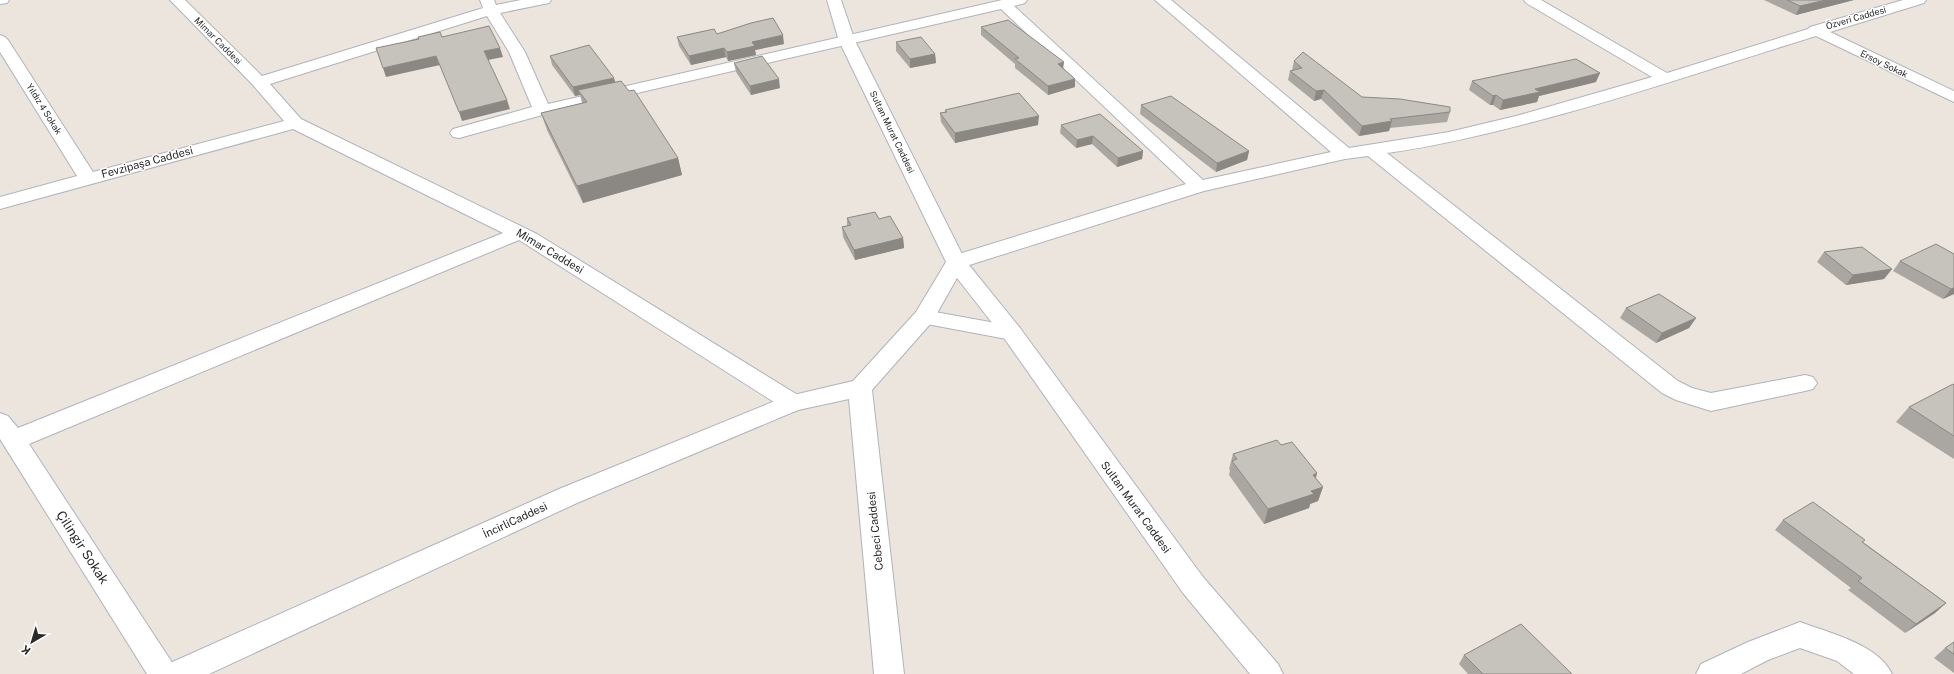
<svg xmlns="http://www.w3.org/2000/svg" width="1954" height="674" viewBox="0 0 1954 674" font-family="'Public Sans',sans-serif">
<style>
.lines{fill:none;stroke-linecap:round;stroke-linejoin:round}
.street-casing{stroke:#b0b3bc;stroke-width:2}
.secondary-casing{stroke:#b0b3bc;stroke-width:2}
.street{fill:#fff;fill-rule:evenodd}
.secondary{fill:#fff;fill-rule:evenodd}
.wall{fill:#aaa7a2}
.shaded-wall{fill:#8b8884}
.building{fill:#c6c2bc;stroke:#8b8884}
.labels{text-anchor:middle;stroke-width:3;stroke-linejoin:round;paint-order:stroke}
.far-street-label{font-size:9px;fill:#2a2a2a;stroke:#fff}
.street-label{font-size:11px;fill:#2a2a2a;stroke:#fff}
.near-street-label{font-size:13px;fill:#2a2a2a;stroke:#fff}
</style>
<rect width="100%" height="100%" fill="#ebe5dd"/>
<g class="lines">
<!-- street casing -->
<g class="street-casing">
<path id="street" d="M 0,0 L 9,0 L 7,3 L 0,4 Z
M 170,0 L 185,0 L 262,76 L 483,8 L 480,0 L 494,0 L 496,5 L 521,0 L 551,0 L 549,3 L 544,4 L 500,13 L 525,52 L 548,104 L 1002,0 L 1027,0 L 1025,3 L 1014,6 L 1203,180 L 1331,152 L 1155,0 L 1171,0 L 1349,148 L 1449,132 L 1516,116 L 1652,77 L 1526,3 L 1524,0 L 1541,0 L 1667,73 L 1808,29 L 1810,27 L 1903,0 L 1926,0 L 1924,3 L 1830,32 L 1954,91 L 1954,102 L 1816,36 C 1728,63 1643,92 1555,116 C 1499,131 1444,145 1387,153 L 1678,381 L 1692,388 L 1711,393 L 1805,375 L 1813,377 L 1817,383 L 1813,389 L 1805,391 L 1711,411 L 1676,400 L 1662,393 L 1368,156 L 1345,159 L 1204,191 L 963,267 L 956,268 L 949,267 L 946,262 L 949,257 L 1186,184 L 1001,9 L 546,114 L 459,138 L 453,137 L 450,133 L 453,129 L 532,107 L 509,52 L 487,16 L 270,84 L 301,119 L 537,234 L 801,397 L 805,403 L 801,409 L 793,412 L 785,409 L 519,240 L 29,444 L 173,664 L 178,674 L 147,674 L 0,439 L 0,413 L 8,416 L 18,428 L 503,233 L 293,129 L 0,209 L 0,197 L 77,176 L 0,52 L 0,35 L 5,37 L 8,40 L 93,172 L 284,121 L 253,85 Z
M 924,310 L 1012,326 L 1020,328 L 1023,333 L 1020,338 L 1012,340 L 916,322 L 913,317 L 916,312 Z
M 1800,622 C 1829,633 1878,644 1892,674 L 1854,674 L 1837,661 L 1800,648 L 1768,660 L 1741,674 L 1696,674 L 1701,664 L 1748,642 Z"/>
</g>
<!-- secondary casing -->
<g class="secondary-casing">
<path id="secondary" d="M 827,0 L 841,0 L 855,41 L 965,260 L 1020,328 L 1203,577 L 1278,664 L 1283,674 L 1250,674 L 1183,593 L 1004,338 L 957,278 L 932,322 L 872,390 L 904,674 L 874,674 L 849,399 L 798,410 L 577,503 L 209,674 L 163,674 L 168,664 L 559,489 L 785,397 L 853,381 L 916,312 L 946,262 L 839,41 Z"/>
</g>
<!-- street -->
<use href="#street" class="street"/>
<!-- secondary -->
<use href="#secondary" class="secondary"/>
</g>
<!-- wall -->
<path class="wall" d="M 1764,0 L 1854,0 L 1796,15 Z
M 981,27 L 1064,69 L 1075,79 L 1075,87 L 1048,95 L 1015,68 L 1015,64 L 981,35 Z
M 717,34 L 784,44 L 755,50 L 756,55 L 728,61 L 726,57 L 691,65 L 679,46 L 677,37 Z
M 896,42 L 935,54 L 936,63 L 910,68 L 896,51 Z
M 550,56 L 615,82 L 678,158 L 682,175 L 583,203 L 547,130 L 541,113 L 582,103 L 580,95 L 575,96 L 552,65 Z
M 1294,61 L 1362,97 L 1450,112 L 1447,122 L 1390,128 L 1389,131 L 1359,136 L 1321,99 L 1314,101 L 1288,80 L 1290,71 L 1292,70 Z
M 734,63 L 780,88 L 751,95 L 736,72 Z
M 1472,81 L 1596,82 L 1539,96 L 1537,102 L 1500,110 L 1493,105 L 1490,105 L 1469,90 Z
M 1141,105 L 1249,151 L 1247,160 L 1216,172 L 1140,114 Z
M 945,110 L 1038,125 L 955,143 L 941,122 L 940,113 L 945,112 Z
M 1061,125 L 1143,151 L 1142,159 L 1117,167 L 1092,144 L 1076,148 L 1060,133 Z
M 847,218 L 903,238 L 904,248 L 855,260 L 843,237 L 842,227 L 847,226 Z
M 1824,252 L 1892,269 L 1884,279 L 1846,285 L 1817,262 Z
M 1954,254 L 1954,294 L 1943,299 L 1893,271 L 1900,261 Z
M 1626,308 L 1696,318 L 1689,328 L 1656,343 L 1620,318 Z
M 1954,385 L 1954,459 L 1896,422 L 1909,407 Z
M 1281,445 L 1317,473 L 1316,478 L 1323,487 L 1318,501 L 1310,504 L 1309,508 L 1264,524 L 1229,475 L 1230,470 L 1229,469 L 1233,454 Z
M 1783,520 L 1863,542 L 1946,603 L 1935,613 L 1905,633 L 1848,590 L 1851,588 L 1775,530 Z
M 1954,642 L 1954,673 L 1934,658 L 1945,648 Z
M 1464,655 L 1572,674 L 1468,674 L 1459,664 Z"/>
<!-- shaded-wall -->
<path class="shaded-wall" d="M 1826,0 L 1854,0 L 1796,15 L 1800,6 Z
M 783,35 L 784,44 L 755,50 L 756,55 L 728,61 L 727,52 L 752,42 Z
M 500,48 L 503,57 L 488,60 L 484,51 Z
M 724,48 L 726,57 L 691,65 L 689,56 Z
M 935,54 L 936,63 L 910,68 L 910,59 Z
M 436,56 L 440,65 L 386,77 L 383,68 Z
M 1064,62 L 1063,70 L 1058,64 Z
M 1600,73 L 1596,82 L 1539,96 L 1537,102 L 1500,110 L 1503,100 L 1535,89 Z
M 614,78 L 617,87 L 578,90 L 580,95 L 575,96 L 573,87 Z
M 779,79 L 780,88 L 751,95 L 750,86 Z
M 1075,79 L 1075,87 L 1048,95 L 1048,86 Z
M 1324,90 L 1321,99 L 1314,101 L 1316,91 Z
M 1496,95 L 1493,105 L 1490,105 L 1493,96 Z
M 507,100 L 510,109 L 462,121 L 459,112 Z
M 1039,116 L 1038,125 L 955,143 L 955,133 Z
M 1392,121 L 1389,131 L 1359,136 L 1362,126 Z
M 1093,136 L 1092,144 L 1076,148 L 1077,140 Z
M 1143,151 L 1142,159 L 1117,167 L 1118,158 Z
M 1249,151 L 1247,160 L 1216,172 L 1217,163 Z
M 678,158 L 682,175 L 583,203 L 577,186 Z
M 903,238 L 904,248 L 855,260 L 854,250 Z
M 1892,269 L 1884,279 L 1846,285 L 1853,275 Z
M 1954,288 L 1954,294 L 1943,299 L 1951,289 Z
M 1696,318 L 1689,328 L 1656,343 L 1662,333 Z
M 1317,473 L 1313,488 L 1313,475 Z
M 1323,487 L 1318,501 L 1310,504 L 1309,508 L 1264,524 L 1268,509 L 1311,491 Z
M 1946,603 L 1935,613 L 1905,633 L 1916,624 Z"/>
<!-- building -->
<path class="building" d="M 1787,0 L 1826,0 L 1800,6 Z
M 773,18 L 783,35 L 752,42 L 755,46 L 727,52 L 724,48 L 689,56 L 677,37 L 714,29 L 717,34 L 751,23 Z
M 1008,20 L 1064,62 L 1058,64 L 1075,79 L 1048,86 L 1015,59 L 1019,58 L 981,27 Z
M 489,26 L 500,48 L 484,51 L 507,100 L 459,112 L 436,56 L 383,68 L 376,48 L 419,39 L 418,37 L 440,32 L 442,37 Z
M 921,37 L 935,54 L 910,59 L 896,42 Z
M 589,45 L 614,78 L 573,87 L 550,56 Z
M 1303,52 L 1362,97 L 1400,99 L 1450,107 L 1450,112 L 1390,119 L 1392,121 L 1362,126 L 1324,90 L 1316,91 L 1290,71 L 1302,68 L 1294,61 Z
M 762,56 L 779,79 L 750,86 L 734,63 Z
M 1576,59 L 1600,73 L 1535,89 L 1540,92 L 1503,100 L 1496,95 L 1493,96 L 1472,81 Z
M 621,81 L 629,91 L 634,90 L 678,158 L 577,186 L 541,113 L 587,102 L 578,90 Z
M 1019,93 L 1039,116 L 955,133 L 940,113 L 947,112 L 945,110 Z
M 1171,96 L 1249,151 L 1217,163 L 1141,105 Z
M 1100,114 L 1143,151 L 1118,158 L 1093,136 L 1077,140 L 1061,125 Z
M 875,212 L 879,219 L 890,216 L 903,238 L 854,250 L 842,227 L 851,225 L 847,218 Z
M 1936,244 L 1954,254 L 1954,288 L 1951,289 L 1900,261 Z
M 1862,247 L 1892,269 L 1853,275 L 1824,252 Z
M 1659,294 L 1696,318 L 1662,333 L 1626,308 Z
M 1953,384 L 1954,385 L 1954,436 L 1909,407 Z
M 1277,440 L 1281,445 L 1292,442 L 1317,473 L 1313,475 L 1323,487 L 1311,491 L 1314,494 L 1268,509 L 1232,461 L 1237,459 L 1233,454 Z
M 1813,502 L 1865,540 L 1862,542 L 1946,603 L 1916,624 L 1858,581 L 1862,578 L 1783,520 Z
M 1521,624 L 1572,674 L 1483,674 L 1464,655 Z
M 1954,642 L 1954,654 L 1945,648 Z"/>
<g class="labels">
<!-- far-street labels -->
<g class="far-street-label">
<text transform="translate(1856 18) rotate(-16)" y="3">Özveri Caddesi</text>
<text transform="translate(218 41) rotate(45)" y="3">Mimar Caddesi</text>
<text transform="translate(1884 64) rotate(26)" y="3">Ersoy Sokak</text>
<text transform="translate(44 109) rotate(58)" y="3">Yıldız 4 Sokak</text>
<text transform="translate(892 132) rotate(64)" y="3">Sultan Murat Caddesi</text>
</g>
<!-- street labels -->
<g class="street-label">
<text transform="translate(147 162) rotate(-15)" y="4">Fevzipaşa Caddesi</text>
<text transform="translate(550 251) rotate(31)" y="4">Mimar Caddesi</text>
<text transform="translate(1136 507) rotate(54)" y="4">Sultan Murat Caddesi</text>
<text transform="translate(515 520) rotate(-25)" y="4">İncirliCaddesi</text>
<text transform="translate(875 531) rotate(-96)" y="4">Cebeci Caddesi</text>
</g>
<!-- near-street labels -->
<g class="near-street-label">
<text transform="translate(83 547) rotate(57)" y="5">Çilingir Sokak</text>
</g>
</g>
<!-- north arrow -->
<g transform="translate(32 642) rotate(218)" stroke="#ffffff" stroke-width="3" paint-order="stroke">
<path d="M0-3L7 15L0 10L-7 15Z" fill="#2a2a2a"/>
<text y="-6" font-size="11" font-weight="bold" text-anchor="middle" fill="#2a2a2a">K</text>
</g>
</svg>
